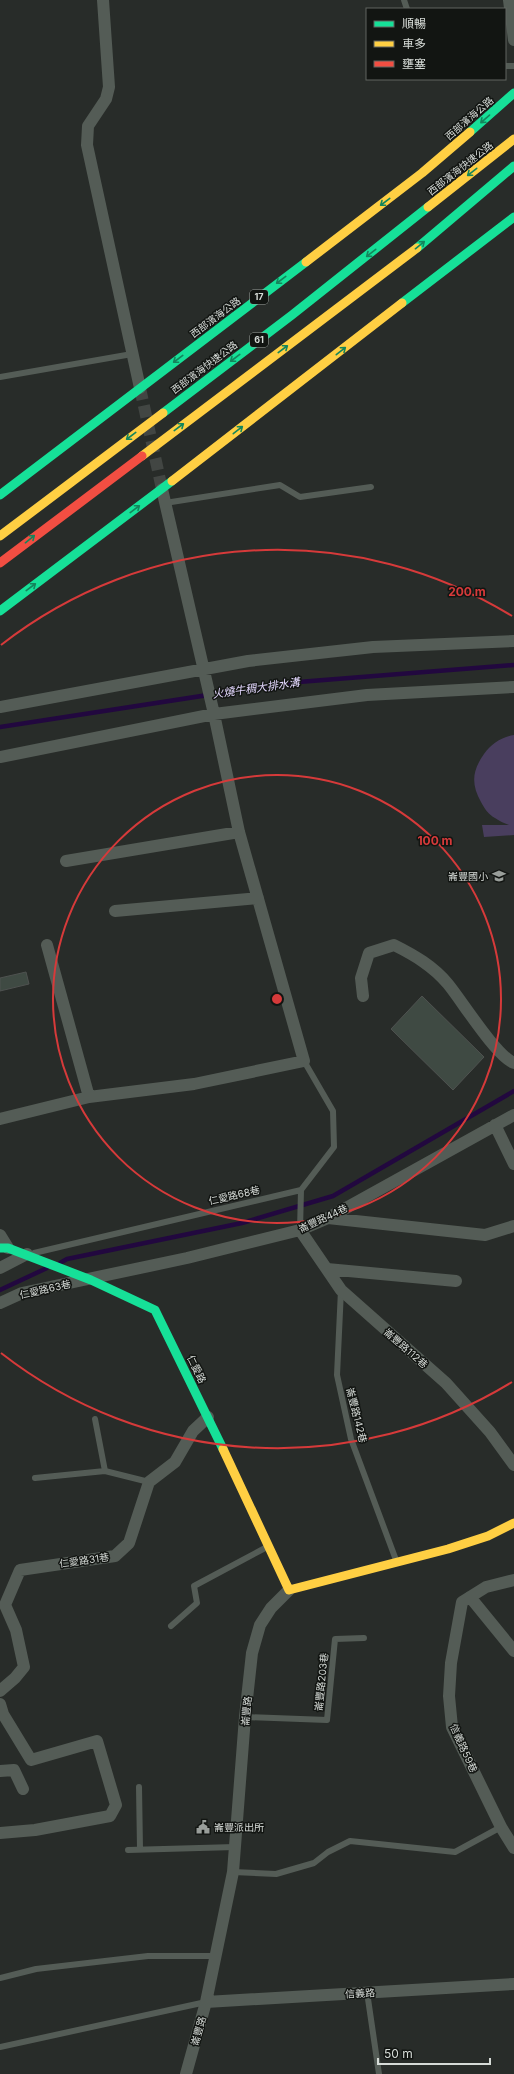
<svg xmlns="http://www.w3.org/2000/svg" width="514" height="2074" viewBox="0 0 514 2074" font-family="Inter,'Noto Sans TC',sans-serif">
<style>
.green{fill:#493e5e}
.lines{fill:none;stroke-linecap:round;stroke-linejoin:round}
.stream{stroke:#22083f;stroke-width:4.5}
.building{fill:#3f4a43;stroke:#4f5250}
.street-tunnel{stroke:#424643;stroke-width:12;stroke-dasharray:12 6;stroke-linecap:butt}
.lane{stroke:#545c56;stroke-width:6}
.street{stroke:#545c56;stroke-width:12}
.fast{stroke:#16e098;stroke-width:9}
.slow{stroke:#ffcf43;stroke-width:9}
.jam{stroke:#f24e42;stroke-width:9}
.oneway{stroke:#14855c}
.ring{fill:none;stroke:#d63a3a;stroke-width:2}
.labels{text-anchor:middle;stroke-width:3;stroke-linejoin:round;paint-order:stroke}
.shield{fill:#121512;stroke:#9ba09c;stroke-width:1}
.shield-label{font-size:9px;font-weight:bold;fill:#d6dbd7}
.street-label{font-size:10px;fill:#d6dbd7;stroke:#121512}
.poi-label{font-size:10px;fill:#d6dbd7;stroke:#121512;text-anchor:end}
.water-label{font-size:11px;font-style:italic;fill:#e4d8ff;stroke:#121512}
.centre{fill:#d63a3a;stroke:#121512;stroke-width:2}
.ring-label{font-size:12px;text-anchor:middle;font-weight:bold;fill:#d63a3a;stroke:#121512;stroke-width:3;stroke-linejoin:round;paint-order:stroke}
</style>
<rect width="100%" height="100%" fill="#282c29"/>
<!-- green -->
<path class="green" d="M 514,735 L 514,835 L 484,837 L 482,825 L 509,825 C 504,823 499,821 495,818 C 489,815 484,808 481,802 C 471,784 472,771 484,754 C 491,744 502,737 514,735 Z"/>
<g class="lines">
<!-- stream -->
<path class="stream" d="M 0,727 L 286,683 L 514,665
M 60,1263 L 67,1259 L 242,1223 L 333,1196 L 514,1091
M 0,1290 L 47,1268"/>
</g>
<!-- building -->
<path class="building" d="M 26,972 L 29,984 L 0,991 L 0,978 Z
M 422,996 L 484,1057 L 453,1090 L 391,1029 Z"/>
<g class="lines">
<!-- street-tunnel -->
<path class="street-tunnel" d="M 140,388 L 162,489"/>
<!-- lane -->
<path class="lane" d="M 404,0 L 407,9
M 505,66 L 514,66
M 0,377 L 132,354
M 165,503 L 280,485 L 300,497 L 371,487
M 300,1230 L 301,1190
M 34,1253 L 301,1190 L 334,1147 L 333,1111 L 304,1061
M 341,1290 L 337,1375 L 351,1439 L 396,1560
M 95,1419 L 105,1471
M 35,1478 L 105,1471 L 149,1482
M 171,1626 L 197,1603 L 194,1586 L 267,1547
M 245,1717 L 327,1720 L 335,1639 L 364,1638
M 139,1787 L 140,1849
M 128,1850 L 235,1847
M 233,1872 L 276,1874 L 314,1863 L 328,1852 L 350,1841 L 455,1852 L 501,1827
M 0,1978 L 36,1969 L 148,1956 L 217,1956
M 367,1992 L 379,2074
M 0,2047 L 206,2002"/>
<!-- street -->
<path class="street" d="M 103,0 L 109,87 L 106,99 L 88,126 L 87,145 L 140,388
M 509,0 L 514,40
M 0,707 L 248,661 L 373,647 L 514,641
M 0,757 L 214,714 L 367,695 L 514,687
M 66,861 L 239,832
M 115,911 L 258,898
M 47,945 L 89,1097
M 363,996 L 361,978 L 369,953 L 394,945 C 414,955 433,966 448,984 C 462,1001 496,1056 514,1063
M 0,1119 L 89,1097 L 194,1084 L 304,1061 L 239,832 L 214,714 L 162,489
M 495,1125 L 514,1164
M 328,1218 L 485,1235 L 514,1226
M 300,1230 L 341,1290 L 446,1383 L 490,1432 L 514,1465
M 0,1235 L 8,1248
M 0,1268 L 27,1254
M 327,1269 L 456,1281
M 0,1303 L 22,1293 L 187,1258 L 300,1230 L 328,1218 L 514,1115
M 514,1580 L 486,1587 L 462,1602 L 451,1663 L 449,1696 L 452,1727 L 501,1827 L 514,1848
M 470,1597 L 514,1651
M 0,1691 L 15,1678 L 24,1667 L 16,1630 L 5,1605 L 20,1570 L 115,1556 L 129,1543 L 149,1482 L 175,1462 L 193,1431 L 208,1417
M 0,1704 L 3,1714 L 31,1760 L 97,1741 L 116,1805 L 110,1816 L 35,1830 L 0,1833
M 0,1771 L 14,1770 L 23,1789
M 206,2002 L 514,1984
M 186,2074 L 206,2002 L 233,1872 L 245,1717 L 252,1653 L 260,1625 L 271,1608 L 289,1590"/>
<!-- fast -->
<path class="fast" d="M 470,132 L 514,93
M 417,248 L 514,166
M 402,303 L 514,217
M 163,413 L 292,315 L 428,207
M 0,495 L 306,262
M 0,611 L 172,481
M 0,1248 L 8,1248 L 91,1280 L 155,1310 L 223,1449"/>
<!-- slow -->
<path class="slow" d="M 428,207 L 514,139
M 306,262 L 422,173 L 470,132
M 142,456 L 417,248
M 172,481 L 402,303
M 0,536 L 163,413
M 223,1449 L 289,1590 L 448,1549 L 488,1536 L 514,1523"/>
<!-- jam -->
<path class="jam" d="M 0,563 L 142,456"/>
</g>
<!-- one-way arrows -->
<defs><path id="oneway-shaft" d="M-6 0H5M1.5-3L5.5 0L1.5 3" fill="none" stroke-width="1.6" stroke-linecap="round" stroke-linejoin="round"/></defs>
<g class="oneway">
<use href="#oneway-shaft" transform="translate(485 119) rotate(139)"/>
<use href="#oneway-shaft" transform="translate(472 172) rotate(142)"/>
<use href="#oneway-shaft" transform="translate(385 202) rotate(143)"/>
<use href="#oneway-shaft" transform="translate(420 245) rotate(-39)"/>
<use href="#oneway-shaft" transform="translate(371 253) rotate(142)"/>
<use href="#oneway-shaft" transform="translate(281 280) rotate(143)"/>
<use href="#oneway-shaft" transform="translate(283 349) rotate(-37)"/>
<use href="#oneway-shaft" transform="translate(341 351) rotate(-38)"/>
<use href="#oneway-shaft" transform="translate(235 358) rotate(143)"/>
<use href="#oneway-shaft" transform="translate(178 359) rotate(143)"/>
<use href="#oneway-shaft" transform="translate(179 427) rotate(-37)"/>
<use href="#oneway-shaft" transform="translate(238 430) rotate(-38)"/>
<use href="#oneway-shaft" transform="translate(131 436) rotate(143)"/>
<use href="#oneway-shaft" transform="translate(135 509) rotate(-37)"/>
<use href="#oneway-shaft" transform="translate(30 539) rotate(-39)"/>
<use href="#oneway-shaft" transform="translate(31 587) rotate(-37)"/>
</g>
<!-- distance rings -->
<g class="ring">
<circle cx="277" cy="999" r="224"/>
<path d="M512 1382A449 449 0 0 1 1 1353M1 645A449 449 0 0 1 512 616"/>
</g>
<!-- icons -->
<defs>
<g id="school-bare" transform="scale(1.08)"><path d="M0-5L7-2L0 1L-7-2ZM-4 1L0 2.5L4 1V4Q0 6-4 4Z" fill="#999e9a" stroke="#121512" stroke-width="2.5" paint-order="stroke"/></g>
<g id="civic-bare" transform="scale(1.08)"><path d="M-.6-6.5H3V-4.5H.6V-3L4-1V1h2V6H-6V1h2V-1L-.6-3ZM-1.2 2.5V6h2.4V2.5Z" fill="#999e9a" stroke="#121512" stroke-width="2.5" paint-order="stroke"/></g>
</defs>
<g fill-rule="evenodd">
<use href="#school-bare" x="499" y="876"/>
<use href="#civic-bare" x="203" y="1827"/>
</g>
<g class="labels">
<!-- shield labels -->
<g class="shield">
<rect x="250" y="290" width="18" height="14" rx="3"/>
<rect x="250" y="333" width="18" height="14" rx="3"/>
</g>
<g class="shield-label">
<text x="259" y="300">17</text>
<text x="259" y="343">61</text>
</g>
<!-- street labels -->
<g class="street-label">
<text transform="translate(469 118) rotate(-41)" y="4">西部濱海公路</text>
<text transform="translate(460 168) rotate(-38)" y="4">西部濱海快速公路</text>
<text transform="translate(215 317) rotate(-37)" y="4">西部濱海公路</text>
<text transform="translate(204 367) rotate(-37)" y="4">西部濱海快速公路</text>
<text transform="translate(234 1195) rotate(-13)" y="4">仁愛路68巷</text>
<text transform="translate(323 1218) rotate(-25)" y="4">崙豐路44巷</text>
<text transform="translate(45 1289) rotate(-13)" y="4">仁愛路63巷</text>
<text transform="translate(406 1348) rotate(41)" y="4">崙豐路112巷</text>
<text transform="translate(197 1369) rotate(64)" y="4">仁愛路</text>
<text transform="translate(357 1415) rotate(76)" y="4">崙豐路142巷</text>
<text transform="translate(84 1560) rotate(-8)" y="4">仁愛路31巷</text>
<text transform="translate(321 1682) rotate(-84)" y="4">崙豐路203巷</text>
<text transform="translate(246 1711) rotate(-84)" y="4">崙豐路</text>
<text transform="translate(464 1748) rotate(66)" y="4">信義路59巷</text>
<text transform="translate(360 1993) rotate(-3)" y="4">信義路</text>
<text transform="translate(198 2031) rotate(-74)" y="4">崙豐路</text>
</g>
<!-- poi labels -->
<g class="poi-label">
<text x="488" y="880">崙豐國小</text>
<text x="214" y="1831" text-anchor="start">崙豐派出所</text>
</g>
<!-- water labels -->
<g class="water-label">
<text transform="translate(256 688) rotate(-8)" y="4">火燒牛稠大排水溝</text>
</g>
</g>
<circle cx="277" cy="999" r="6" class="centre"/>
<g class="ring-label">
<text x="467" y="596">200 m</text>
<text x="435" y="845">100 m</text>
</g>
<!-- legend -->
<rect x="366" y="8" width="140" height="72" fill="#121512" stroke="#606461"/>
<rect x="374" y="21" width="20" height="6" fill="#16e098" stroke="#606461"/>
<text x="402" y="28" font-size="12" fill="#d6dbd7">順暢</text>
<rect x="374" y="41" width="20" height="6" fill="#ffcf43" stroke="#606461"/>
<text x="402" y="48" font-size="12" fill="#d6dbd7">車多</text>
<rect x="374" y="61" width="20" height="6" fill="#f24e42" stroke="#606461"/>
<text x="402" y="68" font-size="12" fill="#d6dbd7">壅塞</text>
<!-- scale -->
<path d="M378 2058v6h112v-6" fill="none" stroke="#d6dbd7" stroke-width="2"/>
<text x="384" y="2058" font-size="12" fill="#d6dbd7" stroke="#121512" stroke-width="3" paint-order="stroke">50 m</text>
</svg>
